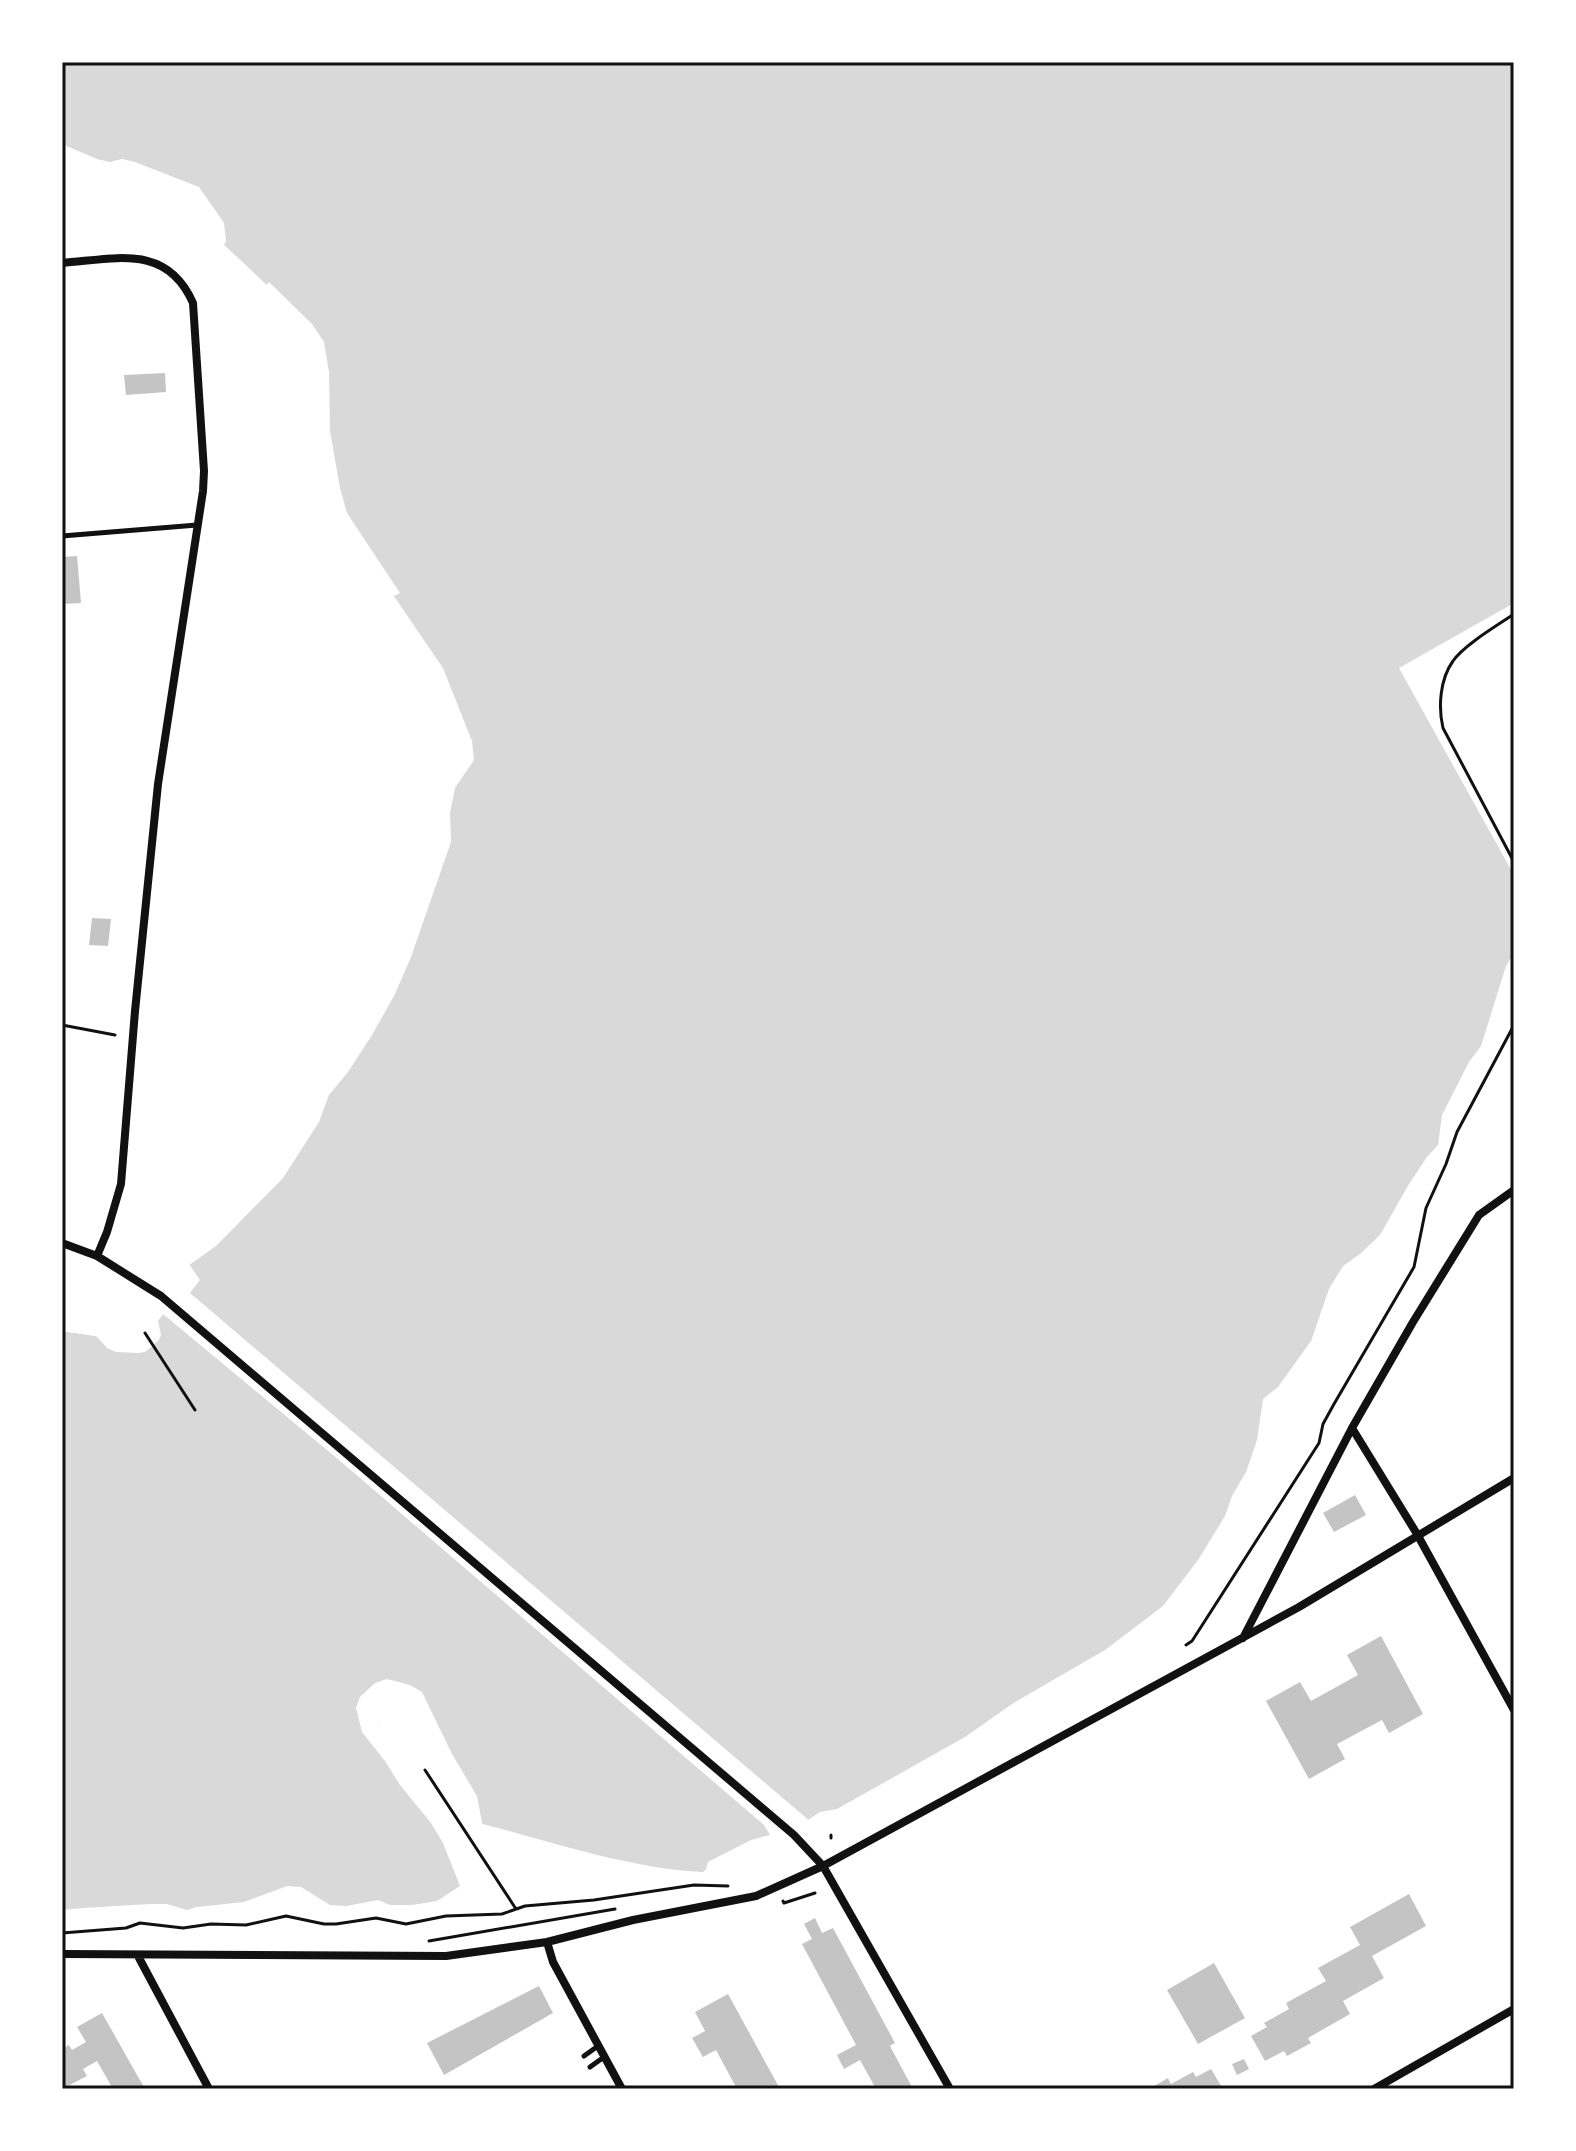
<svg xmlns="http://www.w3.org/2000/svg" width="1576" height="2151" viewBox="0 0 1576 2151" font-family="Roboto,sans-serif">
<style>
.water{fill:#d9d9d9}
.pier{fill:#fff}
.building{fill:#c4c4c4}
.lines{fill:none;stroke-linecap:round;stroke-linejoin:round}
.path{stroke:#111;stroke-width:3}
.service{stroke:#111;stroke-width:5}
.minor{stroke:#111;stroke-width:8}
.neatline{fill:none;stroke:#111;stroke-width:3}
</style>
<rect width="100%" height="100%" fill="#fff"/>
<!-- water -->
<path class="water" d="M 62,62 L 1514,62 L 1514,603 L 1399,668 L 1514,875 L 1514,953 L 1506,966 L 1481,1046 L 1469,1062 L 1442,1115 L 1438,1145 L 1427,1157 L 1409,1184 L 1380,1235 L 1360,1254 L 1343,1266 L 1329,1289 L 1311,1341 L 1278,1387 L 1263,1399 L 1257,1440 L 1246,1472 L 1232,1496 L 1225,1516 L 1198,1560 L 1163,1606 L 1105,1650 L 1015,1702 L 965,1737 L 837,1809 L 820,1812 L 808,1820 L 715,1862 L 703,1872 C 631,1869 549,1841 479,1823 L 439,1755 L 400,1699 L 391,1697 L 374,1714 L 400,1769 L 468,1885 L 424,1910 L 362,1904 L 342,1911 L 295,1899 L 186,1917 L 164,1909 L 62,1916 L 62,1331 L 96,1336 L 138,1349 L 149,1342 L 151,1323 L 179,1282 L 178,1273 L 216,1246 L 283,1178 L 319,1122 L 329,1095 L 348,1072 L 372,1035 L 395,994 L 411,957 L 451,842 L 450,813 L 455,788 L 474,760 L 472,741 L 443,668 L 370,561 L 343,512 L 331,475 L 322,343 L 305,321 L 219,240 L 188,200 L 142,177 L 80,171 L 62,174 Z"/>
<!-- pier -->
<path class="pier" d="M 62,144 L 97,159 L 110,162 L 122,159 L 135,162 L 199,187 L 224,223 L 226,241 L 222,248 L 208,228 L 184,210 L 184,203 L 144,189 L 139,180 L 123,176 L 103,185 L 79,176 L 62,178 Z
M 269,282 L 312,324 L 324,342 L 329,372 L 330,431 L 340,488 L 347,513 L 400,593 L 392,597 L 367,563 L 339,514 L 327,476 L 323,444 L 323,375 L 318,345 L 302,323 L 264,288 Z
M 187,1261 L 200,1280 L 190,1293 L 811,1822 L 717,1866 L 704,1876 L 708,1862 L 751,1840 L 770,1835 L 764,1825 L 339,1460 L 163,1314 L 158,1321 L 161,1335 L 159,1340 L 145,1352 L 138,1353 L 116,1352 L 107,1348 L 96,1336 L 62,1331 L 62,1327 L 97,1332 L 110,1339 L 138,1345 L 146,1339 L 148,1330 L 146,1312 L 154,1308 L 152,1306 L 175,1282 L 175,1271 Z
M 387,1679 L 410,1685 L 422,1692 L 452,1754 L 477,1796 L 483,1828 L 475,1825 L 473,1814 L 443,1778 L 436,1757 L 414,1733 L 398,1703 L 391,1702 L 383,1706 L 377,1715 L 377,1721 L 394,1753 L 416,1781 L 467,1857 L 472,1885 L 463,1896 L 433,1910 L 403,1915 L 362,1908 L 341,1915 L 295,1903 L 239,1915 L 210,1915 L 186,1921 L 163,1913 L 143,1912 L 93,1920 L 62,1920 L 62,1910 L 83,1908 L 150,1904 L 167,1904 L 187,1910 L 197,1907 L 244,1902 L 287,1886 L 301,1887 L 330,1905 L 346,1906 L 378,1900 L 390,1905 L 412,1905 L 437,1901 L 460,1886 L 443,1843 L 431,1823 L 400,1785 L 385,1761 L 362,1732 L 356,1708 L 360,1697 L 375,1683 Z"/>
<!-- building -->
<path class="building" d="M 165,373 L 166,392 L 126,395 L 124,375 Z
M 77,556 L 81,603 L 62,604 L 62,557 Z
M 92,918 L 111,919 L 108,946 L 89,945 Z
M 1355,1495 L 1366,1515 L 1334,1532 L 1323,1513 Z
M 1381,1636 L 1423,1714 L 1389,1733 L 1382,1720 L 1337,1744 L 1345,1759 L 1309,1779 L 1266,1701 L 1300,1682 L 1311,1701 L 1358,1675 L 1347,1655 Z
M 1409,1894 L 1426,1926 L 1372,1956 L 1384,1978 L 1343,2001 L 1350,2014 L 1308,2038 L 1311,2043 L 1287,2056 L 1284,2051 L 1265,2061 L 1251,2036 L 1267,2027 L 1264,2023 L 1289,2009 L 1286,2003 L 1326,1981 L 1318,1968 L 1360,1945 L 1350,1927 Z
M 815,1918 L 822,1933 L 833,1928 L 895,2043 L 890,2046 L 913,2089 L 876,2089 L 860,2060 L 844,2069 L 837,2055 L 856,2045 L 802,1944 L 812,1939 L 804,1924 Z
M 1214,1963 L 1245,2018 L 1198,2044 L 1167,1990 Z
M 539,1986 L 553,2013 L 444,2075 L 427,2043 Z
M 728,1994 L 780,2089 L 737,2089 L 716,2050 L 703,2057 L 692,2038 L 705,2031 L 695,2012 Z
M 102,2013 L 145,2089 L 113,2089 L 97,2061 L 83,2069 L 87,2076 L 62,2089 L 62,2049 L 69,2045 L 72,2050 L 86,2042 L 77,2027 Z
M 1244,2059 L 1249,2069 L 1237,2075 L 1232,2064 Z
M 1211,2069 L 1223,2089 L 1149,2089 L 1168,2078 L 1171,2084 L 1193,2072 L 1196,2077 Z"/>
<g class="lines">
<!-- path -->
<path class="path" d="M 1514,614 C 1498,625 1464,645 1453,661 C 1440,679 1438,707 1443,728 L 1514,862
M 62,1025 L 115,1035
M 145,1333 L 195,1410
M 1186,1645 L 1192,1641 L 1201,1627 L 1319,1443 L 1323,1424 L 1334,1404 L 1414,1267 L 1426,1208 L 1446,1164 L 1457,1132 L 1514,1025
M 425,1770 L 516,1909
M 831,1835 L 831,1838
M 783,1901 L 784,1903 L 815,1893
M 62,1933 L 126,1928 L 140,1923 L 183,1928 L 211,1924 L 246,1925 L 286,1916 L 324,1924 L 336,1924 L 376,1918 L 406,1924 L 446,1916 L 502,1914 L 525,1906 L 594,1900 L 694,1885 L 728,1886
M 429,1941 L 615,1909"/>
<!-- service -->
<path class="service" d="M 62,536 L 197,525
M 584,2056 L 598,2046
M 590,2067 L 604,2057"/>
<!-- minor -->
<path class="minor" d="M 62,263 C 115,259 167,243 193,303 L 204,471 L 203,491 L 158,784 L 135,1011 L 121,1184 L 107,1232 L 97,1256
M 62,1243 L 97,1256 L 161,1296 L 794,1835 L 823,1866 L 950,2089
M 1352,1428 L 1417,1534 L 1514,1710
M 1243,1638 L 1352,1428 L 1413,1322 L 1479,1215 L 1514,1190
M 547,1942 L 553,1962 L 622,2089
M 62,1954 L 446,1956 L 547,1942 L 633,1920 L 756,1896 L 823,1866 L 1299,1607 L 1514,1478
M 138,1956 L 209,2089
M 1374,2089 L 1514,2009"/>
</g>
<!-- border -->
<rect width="1576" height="2151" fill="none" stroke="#ffffff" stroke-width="128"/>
<rect x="64" y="64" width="1448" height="2023" class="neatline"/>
</svg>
